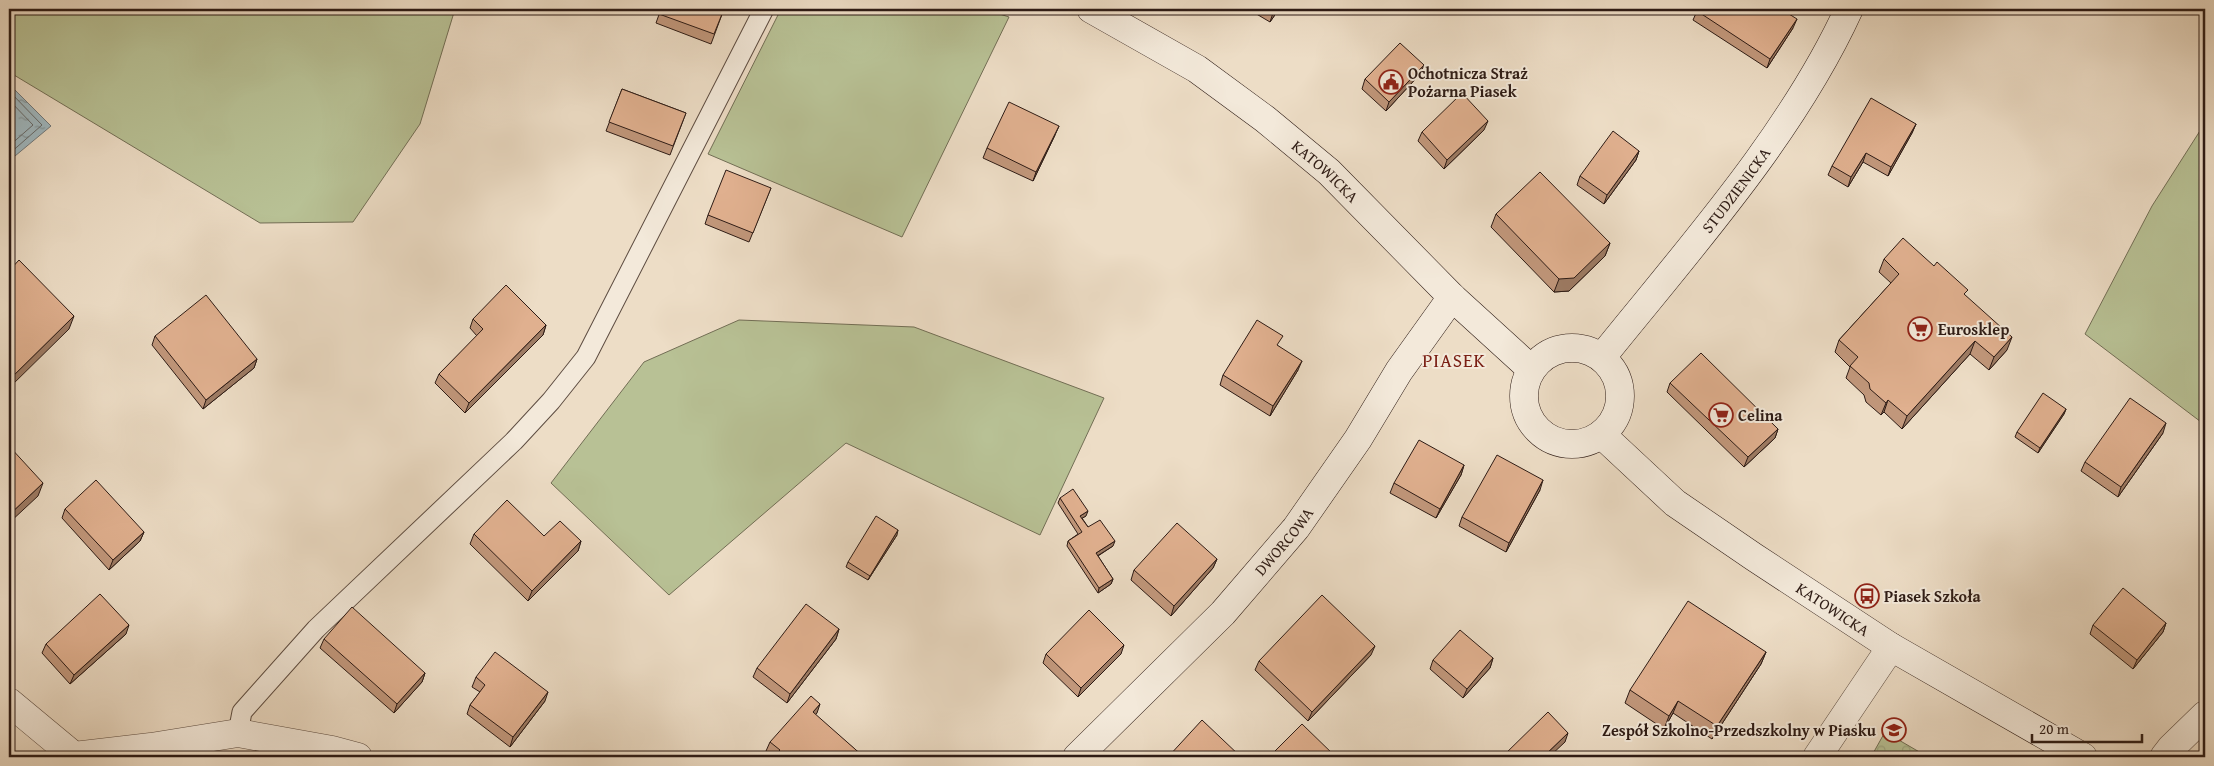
<svg xmlns="http://www.w3.org/2000/svg" width="2214" height="766" viewBox="0 0 2214 766" font-family="'Gentium Book Plus',serif">
<style>
.grass{fill:#b8c195;stroke:#726e55}
.park{fill:url(#park-crowns);stroke:#726e55}
.water{fill:url(#water-ripples);stroke:#71797c}
.lines{fill:none;stroke-linecap:round;stroke-linejoin:round}
.shore{stroke:#666a6a;stroke-width:1}
.lane-casing{stroke:#5d4c41;stroke-width:21}
.street-casing{stroke:#5d4c41;stroke-width:29}
.secondary-casing{stroke:#2d1b15;stroke-width:29}
.lane{stroke:#f3e9da;stroke-width:19}
.street{stroke:#f3e9da;stroke-width:28}
.secondary{stroke:#f3e9da;stroke-width:28}
.wall{fill:#c1977b;stroke:#2d1b15}
.shaded-wall{fill:#9d7b64;stroke:#2d1b15}
.building{fill:#e0b08f;stroke:#2d1b15}
.labels{text-anchor:middle;stroke-width:4;stroke-linejoin:round;paint-order:stroke}
.poi-label{font-size:16px;font-weight:bold;fill:#2d1b15;stroke:#f3e9da;text-anchor:start}
.street-label{font-size:16px;fill:#2d1b15;stroke:#f3e9da}
.quarter-label{font-size:19px;letter-spacing:1px;fill:#7a1f14;stroke:#f3e9da}
</style>
<defs>
<pattern id="park-crowns" width="20" height="18" patternUnits="userSpaceOnUse" patternTransform="scale(1.25)"><rect width="20" height="18" fill="#b8c195"/><path d="M2 6a3 3 0 1 1 6 0M12 15a3 3 0 1 1 6 0" fill="none" stroke="#9ea580"/></pattern>
<pattern id="water-ripples" width="26" height="14" patternUnits="userSpaceOnUse" patternTransform="scale(1.25)"><rect width="26" height="14" fill="#9fb8c0"/><path d="M2 4q2-2 4 0t4 0M15 11q2-2 4 0t4 0" fill="none" stroke="#82959b"/></pattern>
</defs>
<rect width="100%" height="100%" fill="#edddc6"/>
<filter id="stains"><feTurbulence type="fractalNoise" baseFrequency=".004" numOctaves="4"/><feColorMatrix values="0 0 0 0 .2 0 0 0 0 .09 0 0 0 0 .02 0 0 0 .5 -.17"/></filter>
<radialGradient id="worn" r=".72"><stop offset=".6" stop-color="#630" stop-opacity="0"/><stop offset="1" stop-color="#630" stop-opacity=".3"/></radialGradient>
<!-- grass -->
<path class="grass" d="M 9,9 L 455,9 L 420,124 L 353,222 L 260,223 L 9,72 Z
M 781,9 L 984,9 L 1009,17 L 902,237 L 708,154 Z
M 2205,123 L 2205,425 L 2085,334 L 2152,206 Z
M 739,320 L 914,327 L 1104,398 L 1040,535 L 846,443 L 669,595 L 551,483 L 644,362 Z"/>
<!-- park -->
<path class="park" d="M 1885,732 L 1928,757 L 1871,757 Z"/>
<!-- water -->
<path class="water" d="M 9,84 L 51,126 L 9,161 Z"/>
<g class="lines">
<!-- shore -->
<path class="shore" d="M 9,91 L 42,125 L 9,154
M 9,100 L 33,125 L 9,146"/>
<!-- lane casing -->
<g class="lane-casing">
<path id="lane" d="M 238,733 L 242,712 L 316,629 L 514,441 L 551,401 L 586,357 L 764,9"/>
</g>
<!-- street casing -->
<g class="street-casing">
<path id="street" d="M 9,702 L 74,756 L 151,747 L 238,733 L 332,750 L 358,757
M 1817,757 L 1891,647
M 2164,757 L 2171,748 L 2205,715"/>
</g>
<!-- secondary casing -->
<g class="secondary-casing">
<g id="secondary">
<path id="s1" d="M 1091,9 L 1197,69 L 1265,119 L 1329,172 L 1452,297 L 1531,369"/>
<circle cx="1572" cy="396" r="48"/>
<path id="s2" d="M 1602,357 C 1688,250 1792,134 1849,9"/>
<path id="s3" d="M 1602,435 L 1675,503 L 1754,557 L 1891,647 L 2083,757"/>
<path id="s4" d="M 1077,757 L 1223,613 L 1296,528 L 1358,439 L 1399,371 L 1452,297"/>
</g>
</g>
<!-- lane -->
<use href="#lane" class="lane"/>
<!-- street -->
<use href="#street" class="street"/>
<!-- secondary -->
<use href="#secondary" class="secondary"/>
</g>
<!-- wall -->
<path class="wall" d="M 661,9 L 724,9 L 711,44 L 656,23 Z
M 1248,9 L 1279,9 L 1270,22 Z
M 1697,11 L 1793,28 L 1767,68 L 1693,20 Z
M 1424,65 L 1420,74 L 1386,111 L 1362,89 L 1365,79 Z
M 622,89 L 686,113 L 670,155 L 606,131 Z
M 1916,124 L 1912,133 L 1888,176 L 1863,162 L 1848,187 L 1828,175 L 1832,166 Z
M 1484,130 L 1444,169 L 1418,141 L 1422,132 Z
M 1055,135 L 1033,181 L 983,158 L 987,148 Z
M 1639,151 L 1636,160 L 1604,204 L 1577,185 L 1580,176 Z
M 771,188 L 749,242 L 705,224 L 708,215 Z
M 1496,214 L 1610,243 L 1605,256 L 1569,291 L 1554,292 L 1491,227 Z
M 1884,259 L 1966,296 L 2007,350 L 1989,370 L 1970,354 L 1902,429 L 1884,412 L 1881,415 L 1866,402 L 1864,395 L 1846,378 L 1850,367 L 1835,352 L 1839,340 L 1891,283 L 1879,272 Z
M 473,319 L 546,325 L 543,335 L 465,413 L 435,383 L 439,374 L 477,336 L 470,328 Z
M 155,336 L 257,359 L 254,368 L 203,409 L 152,345 Z
M 1279,346 L 1298,370 L 1270,416 L 1220,385 L 1223,375 Z
M 1670,383 L 1778,429 L 1775,438 L 1744,467 L 1667,392 Z
M 2066,409 L 2064,414 L 2038,453 L 2015,437 L 2017,432 Z
M 2163,433 L 2118,497 L 2081,471 L 2085,462 Z
M 1464,465 L 1461,475 L 1436,518 L 1390,493 L 1394,483 Z
M 1540,490 L 1506,552 L 1459,526 L 1462,517 Z
M 1060,498 L 1086,516 L 1082,518 L 1088,527 L 1113,546 L 1098,556 L 1113,579 L 1111,584 L 1098,593 L 1067,546 L 1068,541 L 1078,534 L 1058,503 Z
M 65,509 L 144,532 L 140,541 L 109,570 L 62,518 Z
M 474,534 L 544,536 L 581,541 L 578,551 L 528,601 L 470,544 Z
M 897,535 L 868,580 L 846,567 L 848,562 Z
M 1217,559 L 1213,568 L 1171,616 L 1131,580 L 1134,570 Z
M 2166,623 L 2163,632 L 2133,669 L 2090,634 L 2093,625 Z
M 839,629 L 836,639 L 787,703 L 753,677 L 757,668 Z
M 126,634 L 70,684 L 42,653 L 46,644 Z
M 324,639 L 425,673 L 422,682 L 394,713 L 320,648 Z
M 1766,652 L 1761,664 L 1712,739 L 1673,713 L 1664,729 L 1625,703 L 1630,690 Z
M 1046,654 L 1121,654 L 1078,697 L 1043,663 Z
M 1371,655 L 1308,721 L 1255,670 L 1259,661 Z
M 1493,658 L 1490,668 L 1463,698 L 1430,669 L 1433,660 Z
M 476,677 L 545,701 L 510,747 L 467,714 L 470,705 L 480,692 L 472,687 Z
M 817,713 L 815,715 L 864,757 L 774,757 L 766,751 L 770,742 Z"/>
<!-- shaded-wall -->
<path class="shaded-wall" d="M 1276,9 L 1279,9 L 1270,22 L 1273,13 Z
M 1797,19 L 1793,28 L 1767,68 L 1770,59 Z
M 1424,65 L 1420,74 L 1386,111 L 1389,102 Z
M 1488,121 L 1484,130 L 1444,169 L 1447,160 Z
M 1916,124 L 1912,133 L 1888,176 L 1891,167 Z
M 1059,126 L 1055,135 L 1033,181 L 1036,172 Z
M 1639,151 L 1636,160 L 1604,204 L 1607,195 Z
M 1866,153 L 1863,162 L 1848,187 L 1851,177 Z
M 1610,243 L 1605,256 L 1569,291 L 1554,292 L 1559,279 Z
M 74,316 L 69,329 L 9,388 L 9,380 Z
M 546,325 L 543,335 L 465,413 L 469,403 Z
M 2012,337 L 2007,350 L 1989,370 L 1994,357 Z
M 1975,341 L 1970,354 L 1902,429 L 1907,416 Z
M 257,359 L 254,368 L 203,409 L 206,400 Z
M 1302,361 L 1298,370 L 1270,416 L 1273,406 Z
M 1888,400 L 1884,412 L 1881,415 L 1886,403 Z
M 2066,409 L 2064,414 L 2038,453 L 2040,448 Z
M 2166,423 L 2163,433 L 2118,497 L 2121,487 Z
M 1778,429 L 1775,438 L 1744,467 L 1748,457 Z
M 1464,465 L 1461,475 L 1436,518 L 1440,509 Z
M 1543,480 L 1540,490 L 1506,552 L 1509,543 Z
M 43,483 L 38,496 L 9,523 L 9,515 Z
M 1088,511 L 1086,516 L 1079,520 L 1080,516 Z
M 898,530 L 897,535 L 868,580 L 870,576 Z
M 144,532 L 140,541 L 109,570 L 113,560 Z
M 581,541 L 578,551 L 528,601 L 532,591 Z
M 1115,541 L 1113,546 L 1094,558 L 1096,553 Z
M 1217,559 L 1213,568 L 1171,616 L 1174,606 Z
M 1113,579 L 1111,584 L 1098,593 L 1099,588 Z
M 2166,623 L 2163,632 L 2133,669 L 2137,660 Z
M 129,625 L 126,634 L 70,684 L 74,675 Z
M 839,629 L 836,639 L 787,703 L 790,694 Z
M 1124,645 L 1121,654 L 1078,697 L 1081,688 Z
M 1375,646 L 1371,655 L 1308,721 L 1312,712 Z
M 1766,652 L 1761,664 L 1712,739 L 1717,726 Z
M 1493,658 L 1490,668 L 1463,698 L 1467,689 Z
M 425,673 L 422,682 L 394,713 L 397,704 Z
M 548,692 L 545,701 L 510,747 L 513,737 Z
M 1678,701 L 1673,713 L 1664,729 L 1669,716 Z
M 820,704 L 817,713 L 809,722 L 813,712 Z
M 1568,733 L 1565,742 L 1549,757 L 1543,757 Z"/>
<!-- building -->
<path class="building" d="M 661,9 L 724,9 L 714,34 L 659,14 Z
M 1266,9 L 1276,9 L 1273,13 Z
M 1698,9 L 1781,9 L 1797,19 L 1770,59 L 1697,11 Z
M 1400,43 L 1424,65 L 1389,102 L 1365,79 Z
M 622,89 L 686,113 L 673,146 L 609,122 Z
M 1462,93 L 1488,121 L 1447,160 L 1422,132 Z
M 1871,98 L 1916,124 L 1891,167 L 1866,153 L 1851,177 L 1832,166 Z
M 1009,102 L 1059,126 L 1036,172 L 987,148 Z
M 1613,131 L 1639,151 L 1607,195 L 1580,176 Z
M 726,170 L 771,188 L 753,233 L 708,215 Z
M 1540,172 L 1610,243 L 1574,278 L 1559,279 L 1496,214 Z
M 1903,238 L 1934,266 L 1937,262 L 1968,290 L 1964,294 L 2012,337 L 1994,357 L 1975,341 L 1907,416 L 1888,400 L 1886,403 L 1870,389 L 1869,383 L 1850,366 L 1858,357 L 1839,340 L 1899,274 L 1884,259 Z
M 19,260 L 74,316 L 9,380 L 9,271 Z
M 506,285 L 546,325 L 469,403 L 439,374 L 483,329 L 473,319 Z
M 206,295 L 257,359 L 206,400 L 155,336 Z
M 1257,320 L 1283,336 L 1277,345 L 1302,361 L 1273,406 L 1223,375 Z
M 1701,353 L 1778,429 L 1748,457 L 1670,383 Z
M 2043,393 L 2066,409 L 2040,448 L 2017,432 Z
M 2130,398 L 2166,423 L 2121,487 L 2085,462 Z
M 1419,440 L 1464,465 L 1440,509 L 1394,483 Z
M 9,446 L 43,483 L 9,515 Z
M 1497,455 L 1543,480 L 1509,543 L 1462,517 Z
M 96,480 L 144,532 L 113,560 L 65,509 Z
M 1073,489 L 1088,511 L 1080,516 L 1088,527 L 1100,520 L 1115,541 L 1096,553 L 1113,579 L 1099,588 L 1068,541 L 1082,532 L 1060,498 Z
M 507,500 L 544,536 L 560,521 L 581,541 L 532,591 L 474,534 Z
M 876,516 L 898,530 L 870,576 L 848,562 Z
M 1177,523 L 1217,559 L 1174,606 L 1134,570 Z
M 2123,588 L 2166,623 L 2137,660 L 2093,625 Z
M 100,594 L 129,625 L 74,675 L 46,644 Z
M 1322,595 L 1375,646 L 1312,712 L 1259,661 Z
M 1688,601 L 1766,652 L 1717,726 L 1678,701 L 1669,716 L 1630,690 Z
M 806,604 L 839,629 L 790,694 L 757,668 Z
M 352,607 L 425,673 L 397,704 L 324,639 Z
M 1089,610 L 1124,645 L 1081,688 L 1046,654 Z
M 1460,630 L 1493,658 L 1467,689 L 1433,660 Z
M 495,652 L 548,692 L 513,737 L 470,705 L 485,685 L 476,677 Z
M 811,696 L 820,704 L 813,712 L 864,757 L 782,757 L 777,753 L 780,750 L 770,742 Z
M 1548,712 L 1568,733 L 1543,757 L 1502,757 Z
M 1202,720 L 1241,757 L 1168,757 Z
M 1302,724 L 1336,757 L 1275,757 L 1272,754 Z"/>
<!-- icons -->
<defs>
<g id="civic-ring" transform="scale(1.25)"><circle r="9.5" fill="#f3e9da" stroke="#8f2418" stroke-width="1.5"/><path d="M-.6-6.5H3V-4.5H.6V-3L4-1V1h2V6H-6V1h2V-1L-.6-3ZM-1.2 2.5V6h2.4V2.5Z" fill="#8f2418"/></g>
<g id="supermarket-ring" transform="scale(1.25)"><circle r="9.5" fill="#f3e9da" stroke="#8f2418" stroke-width="1.5"/><path d="M-6-5.5h2.5l.6 2H6L4.5 2H-2.5L-4.4-4H-6ZM-1.5 3.2a1.3 1.3 0 1 0 .1 0ZM3 3.2a1.3 1.3 0 1 0 .1 0Z" fill="#8f2418"/></g>
<g id="bus-ring" transform="scale(1.25)"><circle r="9.5" fill="#f3e9da" stroke="#8f2418" stroke-width="1.5"/><path d="M-5-6H5V4H4V6H2V4H-2V6H-4V4H-5ZM-3.5-4V0h7V-4ZM-3.5 1.2v1.5H-2V1.2ZM2 1.2v1.5H3.5V1.2Z" fill="#8f2418"/></g>
<g id="school-ring" transform="scale(1.25)"><circle r="9.5" fill="#f3e9da" stroke="#8f2418" stroke-width="1.5"/><path d="M0-5L7-2L0 1L-7-2ZM-4 1L0 2.5L4 1V4Q0 6-4 4Z" fill="#8f2418"/></g>
</defs>
<g fill-rule="evenodd">
<use href="#civic-ring" x="1391" y="82"/>
<use href="#supermarket-ring" x="1920" y="329"/>
<use href="#supermarket-ring" x="1721" y="415"/>
<use href="#bus-ring" x="1867" y="596"/>
<use href="#school-ring" x="1894" y="730"/>
</g>
<g class="labels">
<!-- poi labels -->
<g class="poi-label">
<text x="1408" y="79">Ochotnicza Straż<tspan x="1408" dy="18">Pożarna Piasek</tspan></text>
<text x="1938" y="335">Eurosklep</text>
<text x="1738" y="421">Celina</text>
<text x="1884" y="602">Piasek Szkoła</text>
<text x="1876" y="736" text-anchor="end">Zespół Szkolno-Przedszkolny w Piasku</text>
</g>
<!-- street labels -->
<g class="street-label">
<text dy="6" stroke="none"><textPath href="#s1" startOffset="286">KATOWICKA</textPath></text>
<text dy="6" stroke="none"><textPath href="#s2" startOffset="214">STUDZIENICKA</textPath></text>
<text dy="6" stroke="none"><textPath href="#s4" startOffset="299">DWORCOWA</textPath></text>
<text dy="6" stroke="none"><textPath href="#s3" startOffset="290">KATOWICKA</textPath></text>
</g>
<!-- quarter labels -->
<g class="quarter-label">
<text x="1454" y="367">PIASEK</text>
</g>
</g>
<!-- margin -->
<rect width="2214" height="766" fill="none" stroke="#edddc6" stroke-width="30"/>
<rect x="10" y="10" width="2194" height="746" fill="none" stroke="#2d1b15" stroke-width="2.5"/>
<rect x="15" y="15" width="2184" height="736" fill="none" stroke="#2d1b15"/>
<!-- scale -->
<path d="M2032 734v8h110v-8" fill="none" stroke="#2d1b15" stroke-width="2.5"/>
<text x="2039" y="734" font-size="15" fill="#2d1b15" stroke="#f3e9da" stroke-width="4" paint-order="stroke">20 m</text>
<rect width="100%" height="100%" filter="url(#stains)"/>
<rect width="100%" height="100%" fill="url(#worn)"/>
</svg>
